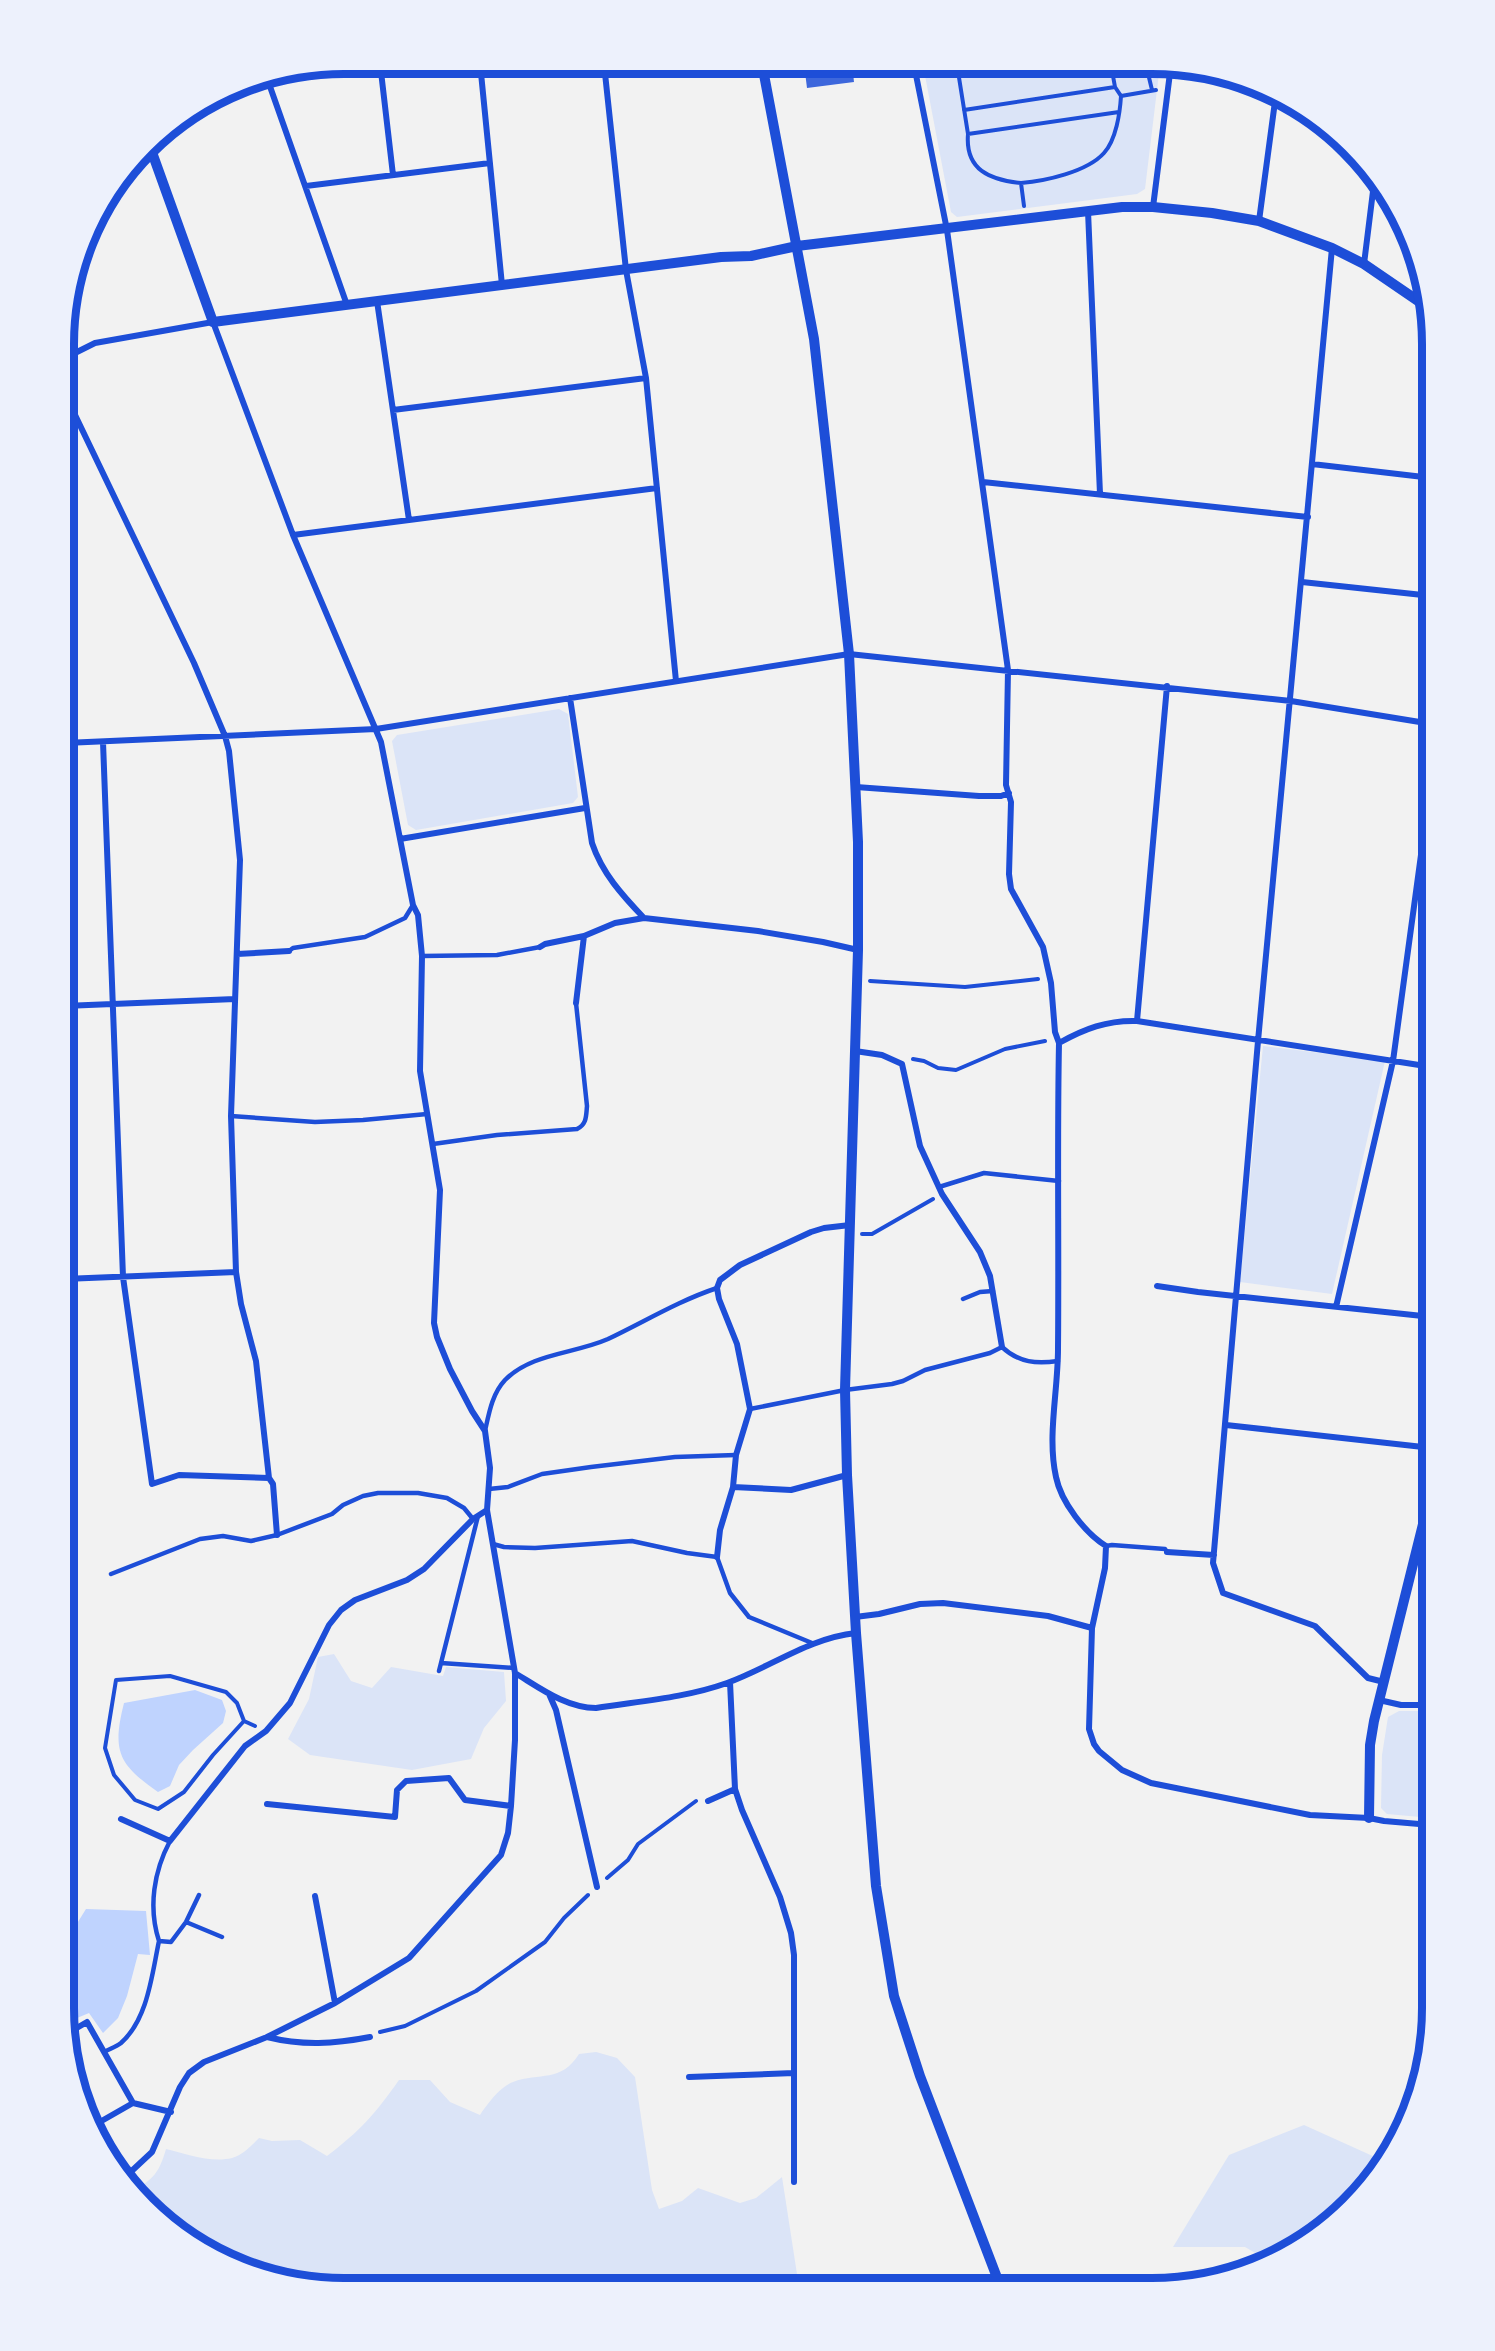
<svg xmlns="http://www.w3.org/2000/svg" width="1495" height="2351" viewBox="0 0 1495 2351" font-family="Roboto,sans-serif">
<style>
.green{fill:#dbe4f7}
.water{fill:#bfd3fe}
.building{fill:#3d67dc}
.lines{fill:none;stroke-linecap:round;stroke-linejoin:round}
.path{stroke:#1d4ed8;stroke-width:4}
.service{stroke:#1d4ed8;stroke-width:4.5}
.minor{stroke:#1d4ed8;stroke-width:6}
.tertiary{stroke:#1d4ed8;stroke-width:10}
.rim{fill:none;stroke:#1d4ed8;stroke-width:8}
</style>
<rect width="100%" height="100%" fill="#f2f2f2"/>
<!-- green -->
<path class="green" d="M 923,65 L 1160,65 L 1145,189 L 1137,194 L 957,217 L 951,212 Z
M 559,709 L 568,714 L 578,797 L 573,803 L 416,830 L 408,825 L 392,741 L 397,735 Z
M 1263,1046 L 1385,1061 L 1332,1294 L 1240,1282 Z
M 334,1654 L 351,1681 L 372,1688 L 391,1667 L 443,1676 L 446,1667 L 504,1672 L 506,1701 L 484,1728 L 471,1759 L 412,1770 L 310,1755 L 288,1739 L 309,1699 L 318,1657 Z
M 1399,1711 L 1431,1711 L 1431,1818 L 1387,1814 L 1381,1808 L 1382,1755 L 1388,1717 Z
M 596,2052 L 617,2058 L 635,2077 L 652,2190 L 659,2209 L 682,2201 L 698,2188 L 740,2203 L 756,2198 L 782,2177 L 799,2287 L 307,2286 L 236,2267 L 173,2230 L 134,2191 C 154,2178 159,2173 166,2149 C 186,2154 211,2163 232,2158 C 243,2155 251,2146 259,2138 L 272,2141 L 300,2140 L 327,2156 C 360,2131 375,2114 399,2080 L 430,2080 L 450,2102 L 480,2115 C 488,2103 500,2087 513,2082 C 540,2072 561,2083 579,2054 Z
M 1304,2125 L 1386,2162 L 1323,2230 L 1269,2261 L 1245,2247 L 1173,2247 L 1229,2155 Z"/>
<!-- water -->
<path class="water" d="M 195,1690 L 222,1700 L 226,1711 L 223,1723 L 193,1750 L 179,1765 L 170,1786 L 158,1792 C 118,1764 112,1751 124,1703 Z
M 86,1909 L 146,1911 L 150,1955 L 138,1954 L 127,1996 L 118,2018 L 103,2033 L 89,2013 L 70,2021 L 63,2007 L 63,1946 Z"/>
<!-- building -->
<path class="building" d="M 804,64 L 852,64 L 854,82 L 807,88 Z"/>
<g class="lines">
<!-- path -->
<path class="path" d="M 957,65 L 968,134
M 1111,65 L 1115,87
M 1146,65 L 1152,90
M 964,110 L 1115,87 L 1121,96
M 1021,183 C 1045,181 1087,172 1104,153 C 1116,140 1120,113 1121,96 L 1156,90
M 1024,206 L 1021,183 C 990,180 965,170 968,134 L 1119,112
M 870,981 L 965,987 L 1038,979
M 913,1059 L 924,1061 L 938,1068 L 956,1070 L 1005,1049 L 1045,1041
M 862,1234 L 872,1234 L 933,1199
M 244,1721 L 213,1755 L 184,1792 L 158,1809 L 135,1800 L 114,1775 L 105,1748 L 116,1680 L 170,1676 L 226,1692 L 237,1703 L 244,1721 L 255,1726
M 607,1878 L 628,1860 L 638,1844 L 696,1801
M 380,2032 L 405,2026 L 476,1991 L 545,1942 L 564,1918 L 588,1895"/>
<!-- service -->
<path class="service" d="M 289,951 L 293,948 L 365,937 L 405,918 L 413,905
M 422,956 L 497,955 L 540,947
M 231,1116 L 315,1122 L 363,1120 L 427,1114
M 433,1144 L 497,1135 L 577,1129 C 587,1124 586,1116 587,1106 L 576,1003
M 939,1187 L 984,1173 L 1059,1181
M 963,1299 L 980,1292 L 993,1291
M 750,1409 L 845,1390 L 892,1384 L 903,1381 L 925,1370 L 990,1353 L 1002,1347 C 1019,1363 1037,1364 1058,1361
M 485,1431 C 489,1413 492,1394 505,1380 C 532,1353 574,1354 608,1339 C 644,1322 678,1301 717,1288
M 489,1489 L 508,1487 L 542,1474 L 591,1467 L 675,1457 L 736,1455
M 493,1544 L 504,1547 L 535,1548 L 632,1541 L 687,1553 L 717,1557 L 730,1593 L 749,1617 L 812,1643
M 1106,1546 L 1112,1545 L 1165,1549 L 1167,1552
M 111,1574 L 200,1539 L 223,1536 L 251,1541 L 277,1535 L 332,1514 L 343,1505 L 363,1496 L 378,1493 L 418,1493 L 447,1498 L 464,1508 L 473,1519
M 441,1663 L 514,1668
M 439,1671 L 478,1516
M 170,1841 C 154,1871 148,1907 159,1941 L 171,1942 L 186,1922 L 199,1895
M 186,1922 L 222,1937
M 104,2052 C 109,2049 116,2047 121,2043 C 148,2019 152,1974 159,1941"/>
<!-- minor -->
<path class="minor" d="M 380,63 L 393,175
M 480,63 L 502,285
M 604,64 L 626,270 L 646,378 L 676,681
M 914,65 L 947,230 L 1008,670 L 1006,785 L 1011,802 L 1009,874 L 1011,889 L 1043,947 L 1051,983 L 1055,1032 L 1059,1043 C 1057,1145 1059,1247 1058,1349 C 1058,1392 1047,1436 1056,1477 C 1061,1502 1085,1533 1106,1546 L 1105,1568 L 1092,1628
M 267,78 L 347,305
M 306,186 L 490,163
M 1153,207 L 1171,65
M 1088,211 L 1100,494
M 1259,221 L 1276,94
M 1332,248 L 1258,1041 L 1213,1563 L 1223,1593 L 1315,1626 L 1368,1678 L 1384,1682
M 1364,264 L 1375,175
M 377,301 L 409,520
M 65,358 L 95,343 L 213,322 L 293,535 L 381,742 L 413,905 L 418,915 L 422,956 L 420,1071 L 440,1190 L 434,1323 L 437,1337 L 450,1369 L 472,1411 L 485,1431 L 490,1468 L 487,1510 L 515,1673 L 515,1740 L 511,1806 L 508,1833 L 501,1855 L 409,1958 L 335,2003 L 267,2037 L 204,2062 L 189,2073 L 180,2087 L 152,2152 L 122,2180
M 65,394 L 194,663 L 225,736 L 229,751 L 240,860 L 231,1116 L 236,1272 L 241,1304 L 256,1361 L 269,1478 L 179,1475 L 152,1484 L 123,1277 L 103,742
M 393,410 L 646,378
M 1312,464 L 1432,478
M 983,482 L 1308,517
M 293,535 L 657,488
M 1302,582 L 1432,596
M 570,698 L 592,843 C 602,873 622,895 644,918 L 758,931 L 823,942 L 858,950
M 65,743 L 376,729 L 849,654 L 1291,701 L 1432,724
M 856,787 L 979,796 L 1001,796 L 1009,793
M 400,839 L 585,808
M 540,947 L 545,944 L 584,936 L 615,923 L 644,918
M 237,954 L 289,951
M 576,1003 L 584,936
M 64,1006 L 235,999
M 1137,1021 L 1167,686
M 1059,1043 C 1084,1029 1107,1020 1137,1021 L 1432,1067
M 855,1051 L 882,1055 L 902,1064 L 920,1146 L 942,1194 L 980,1252 L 990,1276 L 1002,1347
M 64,1279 L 236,1272
M 1157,1286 L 1198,1292 L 1432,1317
M 1336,1307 L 1393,1061 L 1432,774
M 1226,1425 L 1432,1448
M 269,1478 L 273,1484 L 277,1535
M 733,1487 L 791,1490 L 847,1475
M 1167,1552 L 1214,1555
M 717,1557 L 720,1530 L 733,1487 L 736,1455 L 750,1409 L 737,1344 L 719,1299 L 717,1288 L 720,1280 L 740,1265 L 811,1232 L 824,1228 L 850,1225
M 64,1615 L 65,1615
M 855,1617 L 879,1614 L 920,1604 L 943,1603 L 1048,1616 L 1092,1628 L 1089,1729 L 1094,1744 L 1099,1751 L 1122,1770 L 1151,1783 L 1310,1815 L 1369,1818 L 1384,1821 L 1431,1825
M 515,1673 C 540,1688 566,1708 596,1708 C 640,1701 685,1698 727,1683 C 771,1667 809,1638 856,1633
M 730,1682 L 735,1789 L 742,1810 L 780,1897 L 791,1933 L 794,1955 L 794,2182
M 549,1694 L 556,1710 L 597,1887
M 1379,1700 L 1401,1705 L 1431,1705
M 708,1801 L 735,1789
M 267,1804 L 395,1817 L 397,1790 L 406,1781 L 449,1778 L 465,1800 L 511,1806
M 121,1819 L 170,1841 L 245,1746 L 266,1731 L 290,1703 L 329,1625 L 341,1610 L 355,1600 L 407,1580 L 424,1569 L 473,1519 L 487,1510
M 315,1896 L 335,2003
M 68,2033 L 87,2022 L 133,2103
M 267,2037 C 303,2046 334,2044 370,2037
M 689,2077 L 794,2073
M 91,2127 L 133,2103 L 171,2112"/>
<!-- tertiary -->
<path class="tertiary" d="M 762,64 L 814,339 L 849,654 L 858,842 L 858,950 L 845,1390 L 847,1475 L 856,1633 L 876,1886 L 894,1996 L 920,2076 L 1001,2288
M 149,144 L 213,322 L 721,257 L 751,256 L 797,246 L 1122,207 L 1153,207 L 1212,213 L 1259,221 L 1332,248 L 1364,264 L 1424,305
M 1369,1818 L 1370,1745 L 1374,1721 L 1432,1488"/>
</g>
<!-- crop -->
<path d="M0 0H1495V2351H0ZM344 74H1152A270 270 0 0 1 1422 344V2008A270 270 0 0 1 1152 2278H344A270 270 0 0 1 74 2008V344A270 270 0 0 1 344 74Z" fill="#edf1fc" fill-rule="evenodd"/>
<path class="rim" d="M344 74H1152A270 270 0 0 1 1422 344V2008A270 270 0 0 1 1152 2278H344A270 270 0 0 1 74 2008V344A270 270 0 0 1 344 74Z"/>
</svg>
